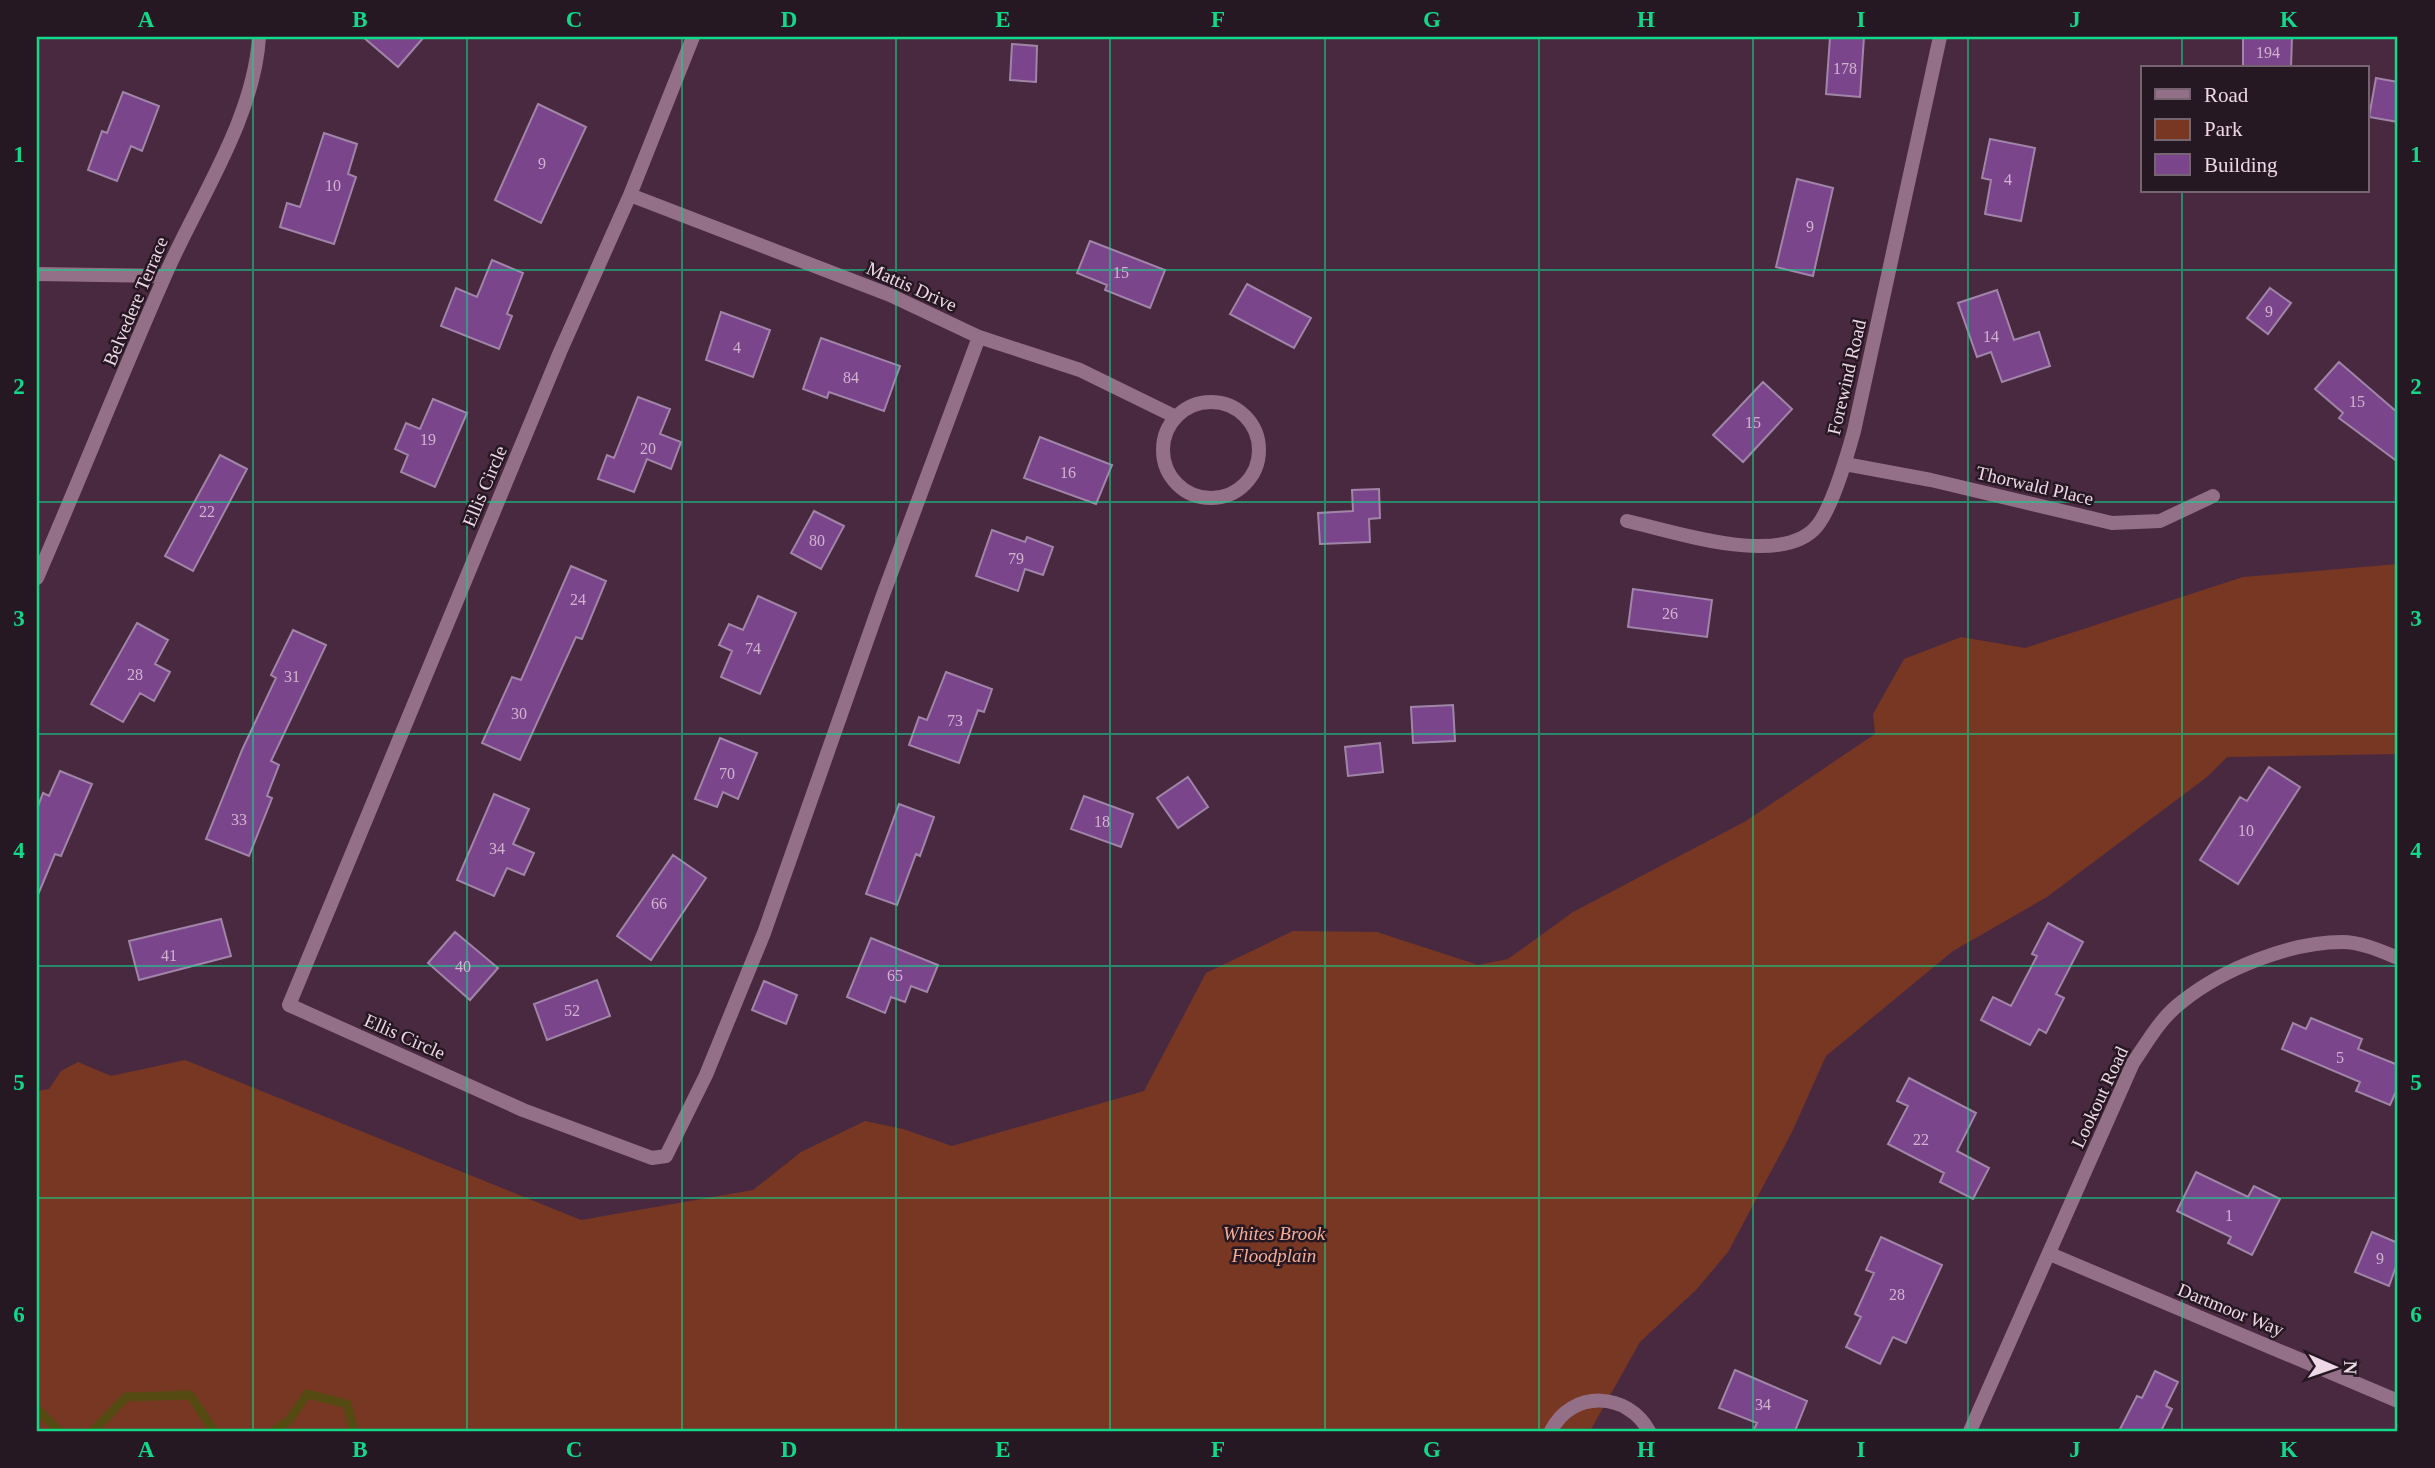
<svg xmlns="http://www.w3.org/2000/svg" width="2435" height="1468" viewBox="0 0 2435 1468" font-family="'Times New Roman',serif">
<style>
.green{fill:#773723}
.lines{fill:none;stroke-linecap:round;stroke-linejoin:round}
.stream{stroke:#554a12;stroke-width:9}
.building{fill:#7b458c;stroke:#a085a8;stroke-width:2}
.street{stroke:#937088;stroke-width:14}
.grid{fill:none;stroke:#11d98a;stroke-width:2;stroke-opacity:0.55}
.labels{text-anchor:middle;stroke-width:5;stroke-linejoin:round;paint-order:stroke}
.number-label{font-size:16px;fill:#d1b3d0}
.street-label{font-size:19px;fill:#eed8e6;stroke:#261822}
.park-label{font-size:19px;font-style:italic;fill:#f6ad96;stroke:#261822}
.neatline{fill:none;stroke:#11d98a;stroke-width:2.5}
.grid-label{font-size:23px;text-anchor:middle;font-weight:bold;fill:#11d98a}
</style>
<rect width="100%" height="100%" fill="#492940"/>
<!-- green -->
<path class="green" d="M 2398,564 L 2396,754 L 2227,757 L 2207,777 L 2047,897 L 1953,951 L 1826,1056 L 1792,1132 L 1728,1252 L 1696,1290 L 1640,1342 L 1590,1431 L 37,1431 L 37,1091 L 49,1089 L 61,1071 L 78,1062 L 111,1076 L 185,1060 L 581,1220 L 753,1190 L 801,1152 L 865,1121 L 903,1129 L 952,1146 L 1144,1091 L 1206,973 L 1293,931 L 1377,932 L 1478,965 L 1508,959 L 1573,912 L 1746,821 L 1875,734 L 1873,714 L 1904,659 L 1961,637 L 2025,648 L 2243,577 Z"/>
<g class="lines">
<!-- stream -->
<path class="stream" d="M 37,1409 L 59,1431
M 93,1431 L 126,1397 L 190,1395 L 214,1431
M 274,1431 L 289,1420 L 307,1394 L 347,1404 L 354,1431"/>
</g>
<!-- building -->
<path class="building" d="M 363,37 L 424,37 L 398,67 Z
M 1830,37 L 1864,37 L 1860,97 L 1826,94 Z
M 2243,37 L 2292,37 L 2291,68 L 2243,68 Z
M 1012,44 L 1037,46 L 1036,82 L 1010,80 Z
M 2376,78 L 2398,82 L 2398,122 L 2369,117 Z
M 123,92 L 159,106 L 142,151 L 131,146 L 117,181 L 88,170 L 102,131 L 107,133 Z
M 538,104 L 586,127 L 541,223 L 495,200 Z
M 324,133 L 357,144 L 348,174 L 356,177 L 334,244 L 280,227 L 287,203 L 300,207 Z
M 1990,139 L 2035,148 L 2021,221 L 1985,214 L 1991,180 L 1982,178 Z
M 1797,179 L 1833,188 L 1813,276 L 1776,267 Z
M 1090,241 L 1165,270 L 1150,308 L 1105,290 L 1107,285 L 1077,273 Z
M 492,260 L 523,273 L 507,314 L 512,316 L 499,349 L 441,326 L 456,288 L 477,297 Z
M 1247,284 L 1311,318 L 1294,348 L 1230,314 Z
M 2270,288 L 2291,303 L 2268,334 L 2247,318 Z
M 1997,290 L 2014,340 L 2039,332 L 2050,366 L 2002,382 L 1991,352 L 1977,357 L 1958,303 Z
M 721,312 L 770,330 L 753,377 L 706,360 Z
M 821,338 L 900,366 L 884,411 L 829,392 L 827,398 L 803,389 Z
M 2339,362 L 2398,413 L 2398,462 L 2339,418 L 2343,413 L 2315,389 Z
M 1763,382 L 1792,409 L 1743,462 L 1713,435 Z
M 638,397 L 670,409 L 660,434 L 681,442 L 671,469 L 647,459 L 634,492 L 598,479 L 607,455 L 614,458 Z
M 433,399 L 467,413 L 435,487 L 401,472 L 408,455 L 395,449 L 406,423 L 420,429 Z
M 1040,437 L 1112,465 L 1096,504 L 1024,478 Z
M 220,455 L 247,469 L 193,571 L 165,556 Z
M 1379,489 L 1380,518 L 1369,519 L 1370,542 L 1320,544 L 1318,513 L 1353,511 L 1352,490 Z
M 814,511 L 844,526 L 821,569 L 791,553 Z
M 992,530 L 1025,542 L 1027,537 L 1053,547 L 1043,575 L 1025,569 L 1018,591 L 976,576 Z
M 571,566 L 606,581 L 582,639 L 576,637 L 520,760 L 482,743 L 512,677 L 521,680 Z
M 1633,589 L 1712,600 L 1707,637 L 1628,627 Z
M 758,596 L 796,613 L 760,694 L 721,677 L 732,651 L 719,645 L 729,624 L 743,630 Z
M 137,623 L 168,640 L 155,664 L 170,672 L 154,701 L 140,693 L 123,722 L 91,704 Z
M 293,630 L 326,645 L 271,761 L 279,765 L 267,796 L 272,798 L 249,856 L 206,839 L 242,750 L 276,678 L 271,675 Z
M 946,672 L 992,689 L 984,712 L 978,710 L 959,763 L 909,745 L 919,717 L 927,720 Z
M 1453,705 L 1455,741 L 1413,743 L 1411,707 Z
M 720,738 L 757,753 L 738,799 L 723,792 L 717,807 L 695,799 Z
M 1380,743 L 1383,772 L 1348,776 L 1345,747 Z
M 2269,767 L 2300,787 L 2238,884 L 2200,860 L 2240,797 L 2247,801 Z
M 60,771 L 92,784 L 61,856 L 55,854 L 37,897 L 37,809 L 43,793 L 49,796 Z
M 1188,777 L 1208,807 L 1178,828 L 1157,798 Z
M 494,794 L 529,809 L 513,844 L 534,853 L 524,875 L 507,868 L 494,896 L 457,880 Z
M 1084,796 L 1133,814 L 1121,847 L 1071,829 Z
M 899,804 L 934,817 L 920,856 L 916,854 L 897,905 L 866,894 Z
M 673,855 L 706,878 L 651,960 L 617,936 Z
M 221,919 L 231,956 L 139,980 L 129,941 Z
M 2048,923 L 2083,942 L 2056,994 L 2064,998 L 2046,1033 L 2039,1029 L 2030,1045 L 1981,1020 L 1993,997 L 2011,1006 L 2037,956 L 2032,954 Z
M 455,932 L 498,968 L 470,1000 L 428,963 Z
M 871,938 L 938,965 L 927,992 L 911,986 L 905,1002 L 891,997 L 885,1013 L 847,997 Z
M 597,980 L 610,1016 L 547,1040 L 534,1004 Z
M 764,981 L 797,995 L 786,1024 L 752,1010 Z
M 2311,1018 L 2362,1039 L 2358,1049 L 2398,1065 L 2398,1087 L 2390,1105 L 2356,1091 L 2360,1082 L 2282,1049 L 2293,1023 L 2306,1029 Z
M 1909,1078 L 1976,1113 L 1957,1151 L 1989,1168 L 1973,1199 L 1940,1182 L 1944,1173 L 1888,1144 L 1908,1106 L 1897,1101 Z
M 2196,1172 L 2248,1197 L 2254,1186 L 2280,1199 L 2252,1255 L 2228,1243 L 2231,1237 L 2177,1211 Z
M 2372,1232 L 2398,1243 L 2398,1261 L 2389,1286 L 2355,1272 Z
M 1881,1237 L 1942,1265 L 1906,1343 L 1893,1337 L 1880,1364 L 1846,1347 L 1861,1317 L 1855,1314 L 1874,1273 L 1866,1270 Z
M 1735,1370 L 1807,1401 L 1795,1431 L 1753,1431 L 1757,1423 L 1719,1408 Z
M 2155,1371 L 2178,1382 L 2166,1406 L 2172,1409 L 2161,1431 L 2119,1431 L 2137,1396 L 2142,1398 Z"/>
<g class="lines">
<!-- street -->
<path class="street" d="M 693,37 L 630,195 L 560,352 L 289,1005 L 523,1110 L 652,1158 L 666,1156 L 706,1075 L 764,933 L 883,595 L 979,337
M 630,195 L 890,295 L 979,337 L 1080,370 L 1176,417
M 37,274 L 164,276
M1163 450a48 48 0 1 1 96 0a48 48 0 1 1-96 0Z
M 1845,464 L 1931,480 L 2112,523 L 2160,521 L 2213,496
M 1627,521 C 1673,531 1782,569 1817,526 C 1833,506 1847,456 1854,431 L 1940,37
M 37,578 C 80,479 120,378 164,278 C 196,203 254,120 259,37
M 2050,1254 L 2398,1401
M 1551,1431 C 1572,1389 1628,1392 1649,1431
M 1970,1431 L 2133,1063 C 2148,1041 2161,1017 2183,1001 C 2223,969 2290,942 2342,942 C 2361,942 2381,951 2398,958"/>
</g>
<!-- grid -->
<path class="grid" d="M 253,37 L 253,1431M 467,37 L 467,1431M 682,37 L 682,1431M 896,37 L 896,1431M 1110,37 L 1110,1431M 1325,37 L 1325,1431M 1539,37 L 1539,1431M 1753,37 L 1753,1431M 1968,37 L 1968,1431M 2182,37 L 2182,68M 2182,191 L 2182,1431M 37,270 L 2398,270M 37,502 L 2398,502M 37,734 L 2398,734M 37,966 L 2398,966M 37,1198 L 2398,1198"/>
<g class="labels">
<!-- number labels -->
<g class="number-label">
<text x="2268" y="58">194</text>
<text x="1845" y="74">178</text>
<text x="542" y="169">9</text>
<text x="2008" y="185">4</text>
<text x="333" y="191">10</text>
<text x="1810" y="232">9</text>
<text x="1121" y="278">15</text>
<text x="2269" y="317">9</text>
<text x="1991" y="342">14</text>
<text x="737" y="353">4</text>
<text x="851" y="383">84</text>
<text x="2357" y="407">15</text>
<text x="1753" y="428">15</text>
<text x="428" y="445">19</text>
<text x="648" y="454">20</text>
<text x="1068" y="478">16</text>
<text x="207" y="517">22</text>
<text x="817" y="546">80</text>
<text x="1016" y="564">79</text>
<text x="578" y="605">24</text>
<text x="1670" y="619">26</text>
<text x="753" y="654">74</text>
<text x="135" y="680">28</text>
<text x="292" y="682">31</text>
<text x="519" y="719">30</text>
<text x="955" y="726">73</text>
<text x="727" y="779">70</text>
<text x="239" y="825">33</text>
<text x="1102" y="827">18</text>
<text x="2246" y="836">10</text>
<text x="497" y="854">34</text>
<text x="659" y="909">66</text>
<text x="169" y="961">41</text>
<text x="463" y="972">40</text>
<text x="895" y="981">65</text>
<text x="572" y="1016">52</text>
<text x="2340" y="1063">5</text>
<text x="1921" y="1145">22</text>
<text x="2229" y="1221">1</text>
<text x="2380" y="1264">9</text>
<text x="1897" y="1300">28</text>
<text x="1763" y="1410">34</text>
</g>
<!-- street labels -->
<g class="street-label">
<text transform="translate(912 286) rotate(24)" y="7">Mattis Drive</text>
<text transform="translate(135 301) rotate(-67)" y="7">Belvedere Terrace</text>
<text transform="translate(1846 377) rotate(-77)" y="7">Forewind Road</text>
<text transform="translate(2035 485) rotate(13)" y="7">Thorwald Place</text>
<text transform="translate(484 486) rotate(-67)" y="7">Ellis Circle</text>
<text transform="translate(405 1036) rotate(24)" y="7">Ellis Circle</text>
<text transform="translate(2099 1097) rotate(-65)" y="7">Lookout Road</text>
<text transform="translate(2231 1309) rotate(22)" y="7">Dartmoor Way</text>
</g>
<!-- park labels -->
<g class="park-label">
<text x="1274" y="1240">Whites Brook<tspan x="1274" dy="22">Floodplain</tspan></text>
</g>
</g>
<!-- border -->
<rect width="2435" height="1468" fill="none" stroke="#261822" stroke-width="77"/>
<!-- legend -->
<rect x="2141" y="66" width="228" height="126" fill="#261822" stroke="#766570" stroke-width="2"/>
<rect x="2155" y="89" width="35" height="10" fill="#937088" stroke="#766570" stroke-width="2"/>
<text x="2204" y="102" font-size="21" fill="#eed8e6">Road</text>
<rect x="2155" y="119" width="35" height="21" fill="#773723" stroke="#766570" stroke-width="2"/>
<text x="2204" y="136" font-size="21" fill="#eed8e6">Park</text>
<rect x="2155" y="154" width="35" height="21" fill="#7b458c" stroke="#766570" stroke-width="2"/>
<text x="2204" y="172" font-size="21" fill="#eed8e6">Building</text>
<!-- north arrow -->
<g transform="translate(2334 1367) rotate(92)" stroke="#261822" stroke-width="5" paint-order="stroke">
<path d="M0-5L12 26L0 18L-12 26Z" fill="#eed8e6"/>
<text y="-10" font-size="19" font-weight="bold" text-anchor="middle" fill="#eed8e6">N</text>
</g>
<rect x="38" y="38" width="2358" height="1392" class="neatline"/>
<g class="grid-label">
<text x="146" y="27">A</text>
<text x="360" y="27">B</text>
<text x="574" y="27">C</text>
<text x="789" y="27">D</text>
<text x="1003" y="27">E</text>
<text x="1218" y="27">F</text>
<text x="1432" y="27">G</text>
<text x="1646" y="27">H</text>
<text x="1861" y="27">I</text>
<text x="2075" y="27">J</text>
<text x="2289" y="27">K</text>
<text x="19" y="162">1</text>
<text x="2416" y="162">1</text>
<text x="19" y="394">2</text>
<text x="2416" y="394">2</text>
<text x="19" y="626">3</text>
<text x="2416" y="626">3</text>
<text x="19" y="858">4</text>
<text x="2416" y="858">4</text>
<text x="19" y="1090">5</text>
<text x="2416" y="1090">5</text>
<text x="19" y="1322">6</text>
<text x="2416" y="1322">6</text>
<text x="146" y="1457">A</text>
<text x="360" y="1457">B</text>
<text x="574" y="1457">C</text>
<text x="789" y="1457">D</text>
<text x="1003" y="1457">E</text>
<text x="1218" y="1457">F</text>
<text x="1432" y="1457">G</text>
<text x="1646" y="1457">H</text>
<text x="1861" y="1457">I</text>
<text x="2075" y="1457">J</text>
<text x="2289" y="1457">K</text>
</g>
</svg>
